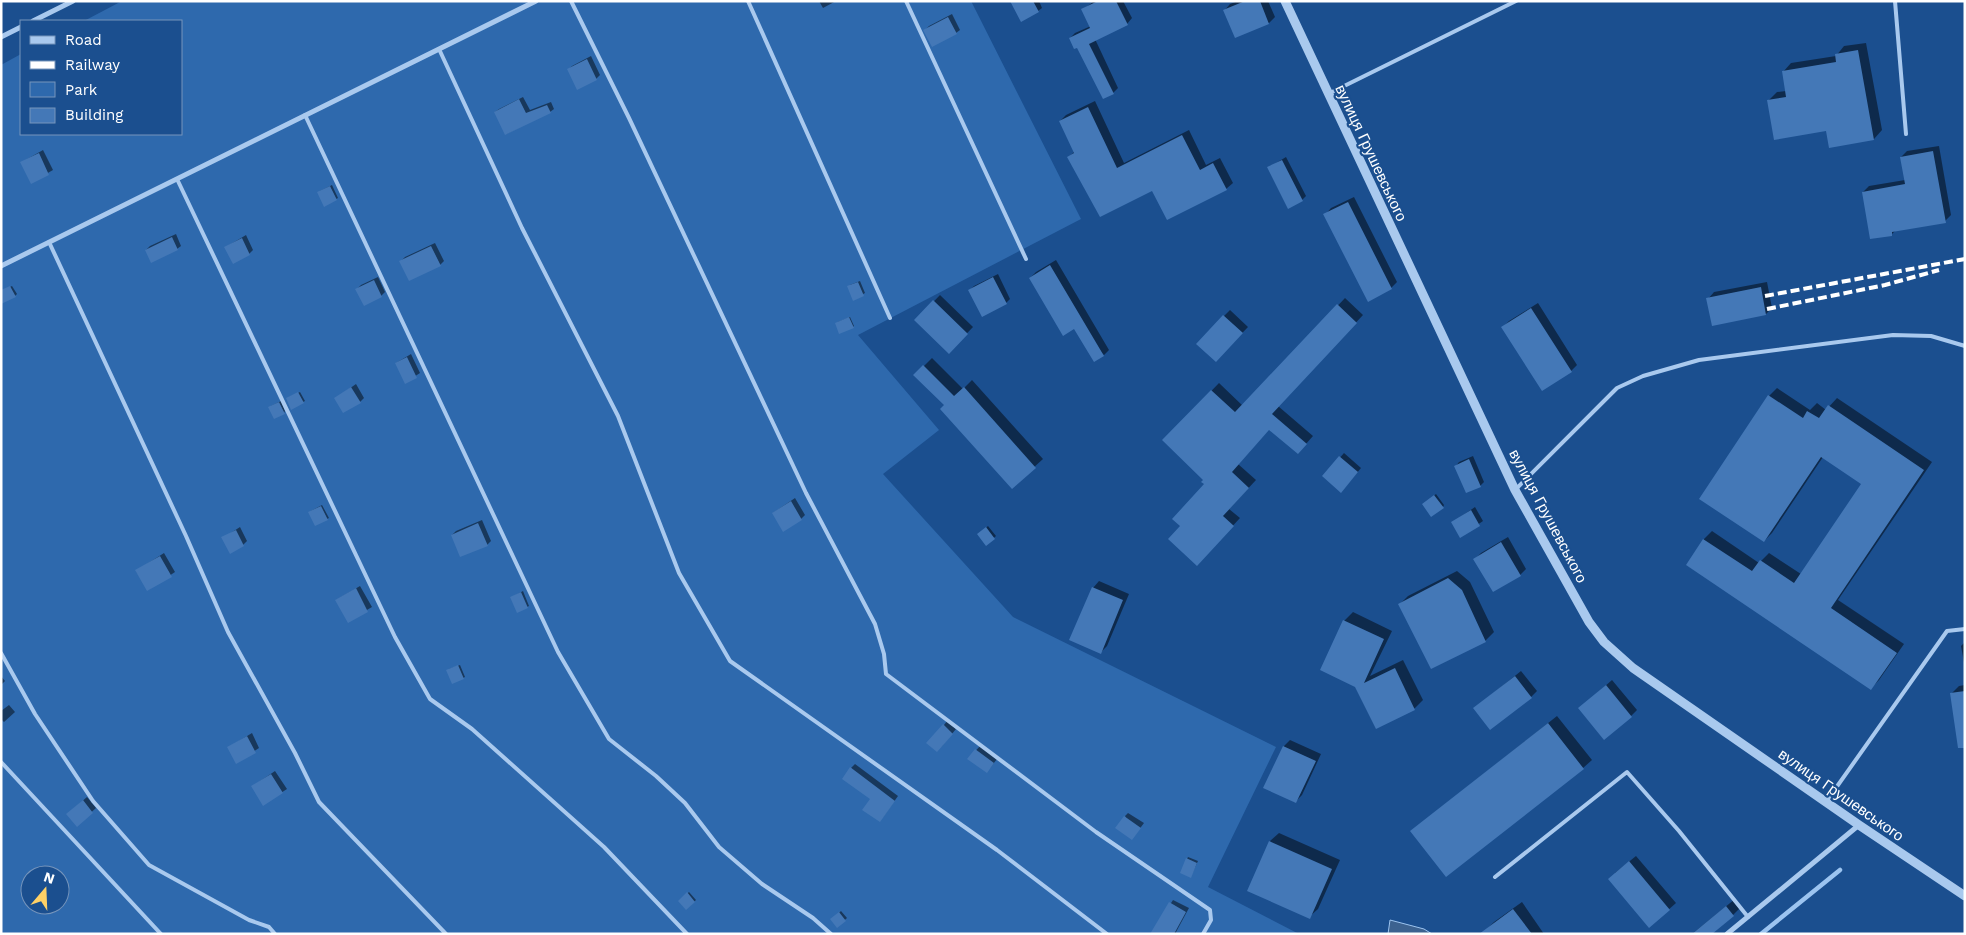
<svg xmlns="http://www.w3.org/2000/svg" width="1966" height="935" viewBox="0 0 1966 935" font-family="'Work Sans',sans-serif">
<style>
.green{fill:#2e69ad;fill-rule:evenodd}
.water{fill:#3c6290;stroke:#9cc4f0}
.shadow{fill:#0007}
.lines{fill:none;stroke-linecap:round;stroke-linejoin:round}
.stream{stroke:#9cc4f0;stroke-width:4.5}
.building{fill:#4478b7}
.service{stroke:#a9c9ee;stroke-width:4}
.minor{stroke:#a9c9ee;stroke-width:5}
.tertiary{stroke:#a9c9ee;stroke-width:9}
.rail{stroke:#fff;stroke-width:4;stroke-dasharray:9 4;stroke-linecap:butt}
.labels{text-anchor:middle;stroke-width:4.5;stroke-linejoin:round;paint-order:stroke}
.street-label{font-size:15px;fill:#fff;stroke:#1b4f8f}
</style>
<rect width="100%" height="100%" fill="#1b4f8f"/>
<!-- green -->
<path class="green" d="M 122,1 L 971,1 L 1081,219 L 858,335 L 939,430 L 883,474 L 1013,617 L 1276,747 L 1208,887 L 1299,934 L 1,934 L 1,65 L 21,54 L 21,134 L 181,134 L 181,21 L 84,21 ZM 30,875 L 60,875 L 60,905 L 30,905 Z"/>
<!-- water -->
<path class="water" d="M 1390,920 L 1424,929 L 1432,934 L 1388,934 Z"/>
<!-- shadow -->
<path class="shadow" d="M 819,1 L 836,1 L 823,8 Z
M 1012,1 L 1039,1 L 1042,8 L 1038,11 Z
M 1094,1 L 1123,1 L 1132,18 L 1127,24 L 1095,39 L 1118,88 L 1113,93 L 1070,38 L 1075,33 L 1091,26 L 1083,10 Z
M 1238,1 L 1268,1 L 1275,17 L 1269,23 L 1224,11 L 1230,4 Z
M 952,14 L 960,30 L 956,33 L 925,30 L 929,26 Z
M 1866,43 L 1882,130 L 1874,139 L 1827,129 L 1769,100 L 1777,92 L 1786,91 L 1783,72 L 1791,63 L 1836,56 L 1844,46 Z
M 591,56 L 600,75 L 596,79 L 568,70 L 572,66 Z
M 523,97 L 530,110 L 551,102 L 554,109 L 550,112 L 506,134 L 495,112 L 499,109 Z
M 1095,101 L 1124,163 L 1189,130 L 1206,165 L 1220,158 L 1233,183 L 1226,189 L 1153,189 L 1069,157 L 1075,151 L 1060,121 L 1066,115 Z
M 1939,146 L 1951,215 L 1945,221 L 1896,230 L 1892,234 L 1863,192 L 1869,186 L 1905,180 L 1901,157 L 1907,151 Z
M 43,150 L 53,170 L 32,182 L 22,162 Z
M 1286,157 L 1306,196 L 1302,200 L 1268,168 Z
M 332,185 L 338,198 L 325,205 L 320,191 Z
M 1354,197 L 1397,282 L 1391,288 L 1325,215 L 1331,208 Z
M 176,234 L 181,246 L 177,249 L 146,250 L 150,246 Z
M 246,235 L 253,250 L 249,254 L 226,247 Z
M 435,243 L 444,261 L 440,265 L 401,261 L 405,257 Z
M 1056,260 L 1109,350 L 1104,355 L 1075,327 L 1030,278 L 1036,272 Z
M 998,274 L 1010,299 L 1006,303 L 970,290 L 974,286 Z
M 378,277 L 385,292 L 381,296 L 357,289 L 361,285 Z
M 860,281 L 865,293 L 854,299 L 850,285 Z
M 1767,282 L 1772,308 L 1766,314 L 1708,299 L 1714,292 Z
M 12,286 L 17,294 L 15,296 L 1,291 Z
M 940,295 L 973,327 L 949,352 L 916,320 Z
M 1345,298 L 1363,315 L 1278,406 L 1313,436 L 1305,445 L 1270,428 L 1238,464 L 1256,480 L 1229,509 L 1240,518 L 1204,557 L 1181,526 L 1206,484 L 1205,480 L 1164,440 L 1219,383 L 1243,406 Z
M 1538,303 L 1577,365 L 1571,371 L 1503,327 L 1509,321 Z
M 1230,310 L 1248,327 L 1222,354 L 1224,316 Z
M 850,317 L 854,326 L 853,327 L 838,322 Z
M 411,354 L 420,373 L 406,382 L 396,363 Z
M 932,358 L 963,389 L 972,380 L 1043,459 L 1012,487 L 945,405 L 915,375 Z
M 356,384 L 364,398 L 360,402 L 336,398 Z
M 1777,388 L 1810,410 L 1817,403 L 1826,410 L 1837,398 L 1932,462 L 1838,600 L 1904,644 L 1879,680 L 1871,688 L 1687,565 L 1704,539 L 1712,531 L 1759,563 L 1769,553 L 1801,574 L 1863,483 L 1823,457 L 1772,533 L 1764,541 L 1769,396 Z
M 300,392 L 305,401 L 303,402 L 289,397 Z
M 281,401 L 285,411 L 284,413 L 271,406 Z
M 1344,453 L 1361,468 L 1345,487 L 1324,476 Z
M 1473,456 L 1484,482 L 1480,486 L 1456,466 L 1459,462 Z
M 1436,494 L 1444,505 L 1443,507 L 1425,503 Z
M 795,498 L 805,515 L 801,519 L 773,513 Z
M 322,505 L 329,518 L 327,519 L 311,511 Z
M 1475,507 L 1483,521 L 1461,536 L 1453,522 Z
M 482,520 L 491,541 L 487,545 L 452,535 L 456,531 Z
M 988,526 L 996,536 L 987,544 L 979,534 Z
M 240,527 L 247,541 L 243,545 L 223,538 Z
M 1508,537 L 1526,569 L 1520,575 L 1475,559 L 1481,553 Z
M 164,553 L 175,572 L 148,590 L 136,571 Z
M 1457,571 L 1470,582 L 1494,632 L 1485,641 L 1400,604 L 1408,596 Z
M 1099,581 L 1129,594 L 1107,646 L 1101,652 L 1093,588 Z
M 360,586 L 372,607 L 348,621 L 336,600 Z
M 523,591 L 529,606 L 527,607 L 512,597 Z
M 1353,612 L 1392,631 L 1370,676 L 1403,660 L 1423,700 L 1415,708 L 1376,727 L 1344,621 Z
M 1965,642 L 1965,668 L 1961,646 Z
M 460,665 L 465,677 L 463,678 L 449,669 Z
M 1521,671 L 1537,691 L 1531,697 L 1475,708 Z
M 1,676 L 5,681 L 1,685 Z
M 1612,680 L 1637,710 L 1631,716 L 1580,708 Z
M 1965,685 L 1965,729 L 1951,694 L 1959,686 Z
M 9,705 L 15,712 L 4,722 L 1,719 L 1,711 Z
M 1557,716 L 1592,760 L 1583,768 L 1412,831 Z
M 947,721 L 956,729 L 941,747 L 944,725 Z
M 252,733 L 259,748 L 237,762 L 229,747 Z
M 1290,740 L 1321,754 L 1302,795 L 1295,802 L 1265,787 L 1284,746 Z
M 980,746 L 997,759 L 990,768 L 969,758 Z
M 855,764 L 898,796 L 883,817 L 851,768 Z
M 275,771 L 287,789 L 264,804 L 253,786 Z
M 87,797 L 96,808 L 77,825 L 72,810 Z
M 1128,813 L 1144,823 L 1135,835 L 1125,816 Z
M 1279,833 L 1340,860 L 1318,909 L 1309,917 L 1249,890 L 1270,841 Z
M 1636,856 L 1676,903 L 1649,927 L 1615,873 Z
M 1188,857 L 1198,861 L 1191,876 L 1187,859 Z
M 689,892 L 696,900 L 686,909 L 679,901 Z
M 1735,899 L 1741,907 L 1733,915 L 1710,934 L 1692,934 Z
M 1173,900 L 1189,908 L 1175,934 L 1151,934 Z
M 1522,902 L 1544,934 L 1489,934 L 1486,930 L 1494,922 Z
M 841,911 L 847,918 L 838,926 L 832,919 Z"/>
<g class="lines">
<!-- stream -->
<path class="stream" d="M 1761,934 L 1840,870"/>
</g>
<!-- building -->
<path class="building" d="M 1010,1 L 1033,1 L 1039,12 L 1021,22 Z
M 1098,1 L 1116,1 L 1128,25 L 1089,44 L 1114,94 L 1103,99 L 1077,48 L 1074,49 L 1069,38 L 1090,28 L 1081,9 Z
M 1245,1 L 1260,1 L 1269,24 L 1235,38 L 1223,10 Z
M 948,17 L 957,34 L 932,47 L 923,30 Z
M 1858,50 L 1874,140 L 1829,148 L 1826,131 L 1774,140 L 1767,100 L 1786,97 L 1782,71 L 1836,62 L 1835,54 Z
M 587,59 L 597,80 L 577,90 L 567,69 Z
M 519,99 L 526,113 L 547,105 L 551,113 L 505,135 L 494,112 Z
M 1088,107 L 1117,168 L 1182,135 L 1200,170 L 1213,163 L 1227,190 L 1167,220 L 1152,191 L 1100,217 L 1067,157 L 1074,153 L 1059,121 Z
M 1933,151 L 1946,223 L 1892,232 L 1892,236 L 1870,239 L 1862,192 L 1905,184 L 1900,157 Z
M 39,153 L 49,175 L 31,184 L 20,162 Z
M 1282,160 L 1303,201 L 1288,209 L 1267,167 Z
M 330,186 L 337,200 L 324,207 L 317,192 Z
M 1348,202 L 1392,289 L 1368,302 L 1323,214 Z
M 172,237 L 178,250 L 151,263 L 145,250 Z
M 242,238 L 250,255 L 233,264 L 224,247 Z
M 431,246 L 441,266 L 409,281 L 399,261 Z
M 1050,265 L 1104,356 L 1094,362 L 1074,329 L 1063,336 L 1029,278 Z
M 993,277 L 1007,304 L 982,317 L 968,290 Z
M 374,280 L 382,297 L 364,306 L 355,289 Z
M 858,282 L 864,296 L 853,301 L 847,286 Z
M 10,286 L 16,297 L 1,304 L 1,290 Z
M 1761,287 L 1766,315 L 1712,326 L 1706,298 Z
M 933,300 L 968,334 L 949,354 L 914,320 Z
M 1337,304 L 1357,323 L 1272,414 L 1307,444 L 1298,454 L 1269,430 L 1232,472 L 1249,488 L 1223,516 L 1234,526 L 1197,566 L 1168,539 L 1180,526 L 1172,519 L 1204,484 L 1201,482 L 1203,480 L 1162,440 L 1211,390 L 1235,412 Z
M 1531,308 L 1572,372 L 1542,391 L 1501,327 Z
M 1223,315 L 1243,333 L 1216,362 L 1196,344 Z
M 849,317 L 854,328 L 839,334 L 835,323 Z
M 407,357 L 417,378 L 405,384 L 395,363 Z
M 923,365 L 954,396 L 964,387 L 1036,468 L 1012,489 L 940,409 L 944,405 L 913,375 Z
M 351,387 L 361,403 L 343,413 L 334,398 Z
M 298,392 L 304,403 L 291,410 L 286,398 Z
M 1768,395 L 1803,418 L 1807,411 L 1819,418 L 1828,405 L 1924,470 L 1831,608 L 1897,653 L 1871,690 L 1686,565 L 1703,539 L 1752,571 L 1760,560 L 1794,583 L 1861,484 L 1821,457 L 1764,542 L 1699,499 Z
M 279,402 L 285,414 L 274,419 L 268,407 Z
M 1339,456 L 1358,472 L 1341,493 L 1322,476 Z
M 1469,459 L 1481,487 L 1466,493 L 1454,466 Z
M 1434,495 L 1444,508 L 1431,517 L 1422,504 Z
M 791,501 L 802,520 L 783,532 L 772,513 Z
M 321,506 L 328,520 L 315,526 L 308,512 Z
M 1471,510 L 1480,526 L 1460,538 L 1451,522 Z
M 478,523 L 488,546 L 460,557 L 451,535 Z
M 986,527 L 995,539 L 986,546 L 977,534 Z
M 236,530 L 244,546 L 230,554 L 221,537 Z
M 1501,542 L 1521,576 L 1493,592 L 1473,559 Z
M 160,556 L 172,577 L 147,591 L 135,570 Z
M 1448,578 L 1462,590 L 1486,642 L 1431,669 L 1398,604 Z
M 1092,587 L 1123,600 L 1101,654 L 1069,640 Z
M 356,588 L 368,612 L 348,623 L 335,600 Z
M 521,592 L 528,608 L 517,613 L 510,597 Z
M 1343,620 L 1384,639 L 1364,683 L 1395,668 L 1415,710 L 1376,729 L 1355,687 L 1320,670 Z
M 458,665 L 464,679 L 452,684 L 446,670 Z
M 1515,676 L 1532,698 L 1490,730 L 1473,708 Z
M 1606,685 L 1632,717 L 1604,740 L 1578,708 Z
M 1965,691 L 1965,748 L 1958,748 L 1950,693 Z
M 1548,723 L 1584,769 L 1446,877 L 1410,831 Z
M 943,724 L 953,734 L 937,752 L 926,743 Z
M 247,736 L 256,753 L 236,764 L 227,747 Z
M 1283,746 L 1316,761 L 1296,803 L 1263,788 Z
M 975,749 L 994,763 L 987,773 L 967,759 Z
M 850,767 L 895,801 L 880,822 L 862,810 L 870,799 L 842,779 Z
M 271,774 L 283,793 L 263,806 L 251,786 Z
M 83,800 L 93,813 L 77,827 L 66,814 Z
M 1124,816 L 1141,828 L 1132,840 L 1115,828 Z
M 1269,841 L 1332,869 L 1310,919 L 1247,891 Z
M 1186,858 L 1197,863 L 1191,878 L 1180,873 Z
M 1629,861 L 1670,910 L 1649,928 L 1608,879 Z
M 687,892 L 695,902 L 686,910 L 678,901 Z
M 1169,902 L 1186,912 L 1174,934 L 1150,934 Z
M 1726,906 L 1734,916 L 1712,934 L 1692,934 Z
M 1513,909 L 1532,934 L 1479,934 Z
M 839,912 L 846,921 L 837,928 L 830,919 Z"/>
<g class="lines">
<!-- service -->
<path class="service" d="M 571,1 L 629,118 L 806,493 L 875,624 L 884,654 L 886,674 L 1096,832 L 1210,910 L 1211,920 L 1203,934
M 748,1 L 890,318
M 906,1 L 1026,259
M 1895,1 L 1906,134
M 439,49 L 522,228 L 618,416 L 679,573 L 730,661 L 997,850 L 1107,934
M 1328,94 L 1516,1
M 305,115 L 558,652 L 609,739 L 656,776 L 685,803 L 719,847 L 762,884 L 813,918 L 831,934
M 177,179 L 395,637 L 430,699 L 472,729 L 604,847 L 687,934
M 49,242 L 186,536 L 228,632 L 295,753 L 319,802 L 446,934
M 1515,490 L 1617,388 L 1643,376 L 1699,360 L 1893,335 L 1931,336 L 1965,346
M 1,653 L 35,714 L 93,801 L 149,865 L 249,920 L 269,927 L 275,934
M 1,762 L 161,934
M 1826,802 L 1947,631 L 1965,629
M 1495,877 L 1627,772 L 1679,831 L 1748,917"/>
<!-- minor -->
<path class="minor" d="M 33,21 L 73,1
M 1,37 L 21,27
M 1,266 L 536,1
M 1727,934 L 1859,825"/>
<!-- tertiary -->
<path class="tertiary" d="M 1285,1 L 1515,490 L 1589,622 L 1604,642 L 1633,668 L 1859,825 L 1965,896"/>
<!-- rail -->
<path class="rail" d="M 1765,296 L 1965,259
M 1767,309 L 1885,285 L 1939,270"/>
</g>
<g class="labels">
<!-- street labels -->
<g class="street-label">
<text transform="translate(1371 153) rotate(65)" y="5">вулиця Грушевського</text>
<text transform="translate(1548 516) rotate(62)" y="5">вулиця Грушевського</text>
<text transform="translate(1841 795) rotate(35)" y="5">вулиця Грушевського</text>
</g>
</g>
<!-- border -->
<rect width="1966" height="935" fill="none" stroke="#ffffff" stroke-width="5"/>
<!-- legend -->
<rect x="20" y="20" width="162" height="115" fill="#1b4f8f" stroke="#7695bc"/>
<rect x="30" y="36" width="25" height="8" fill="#a9c9ee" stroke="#7695bc"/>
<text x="65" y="45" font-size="15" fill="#ffffff">Road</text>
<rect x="30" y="61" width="25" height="8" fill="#ffffff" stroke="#7695bc"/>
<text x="65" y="70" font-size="15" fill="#ffffff">Railway</text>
<rect x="30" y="82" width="25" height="15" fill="#2e69ad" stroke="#7695bc"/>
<text x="65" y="95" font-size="15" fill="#ffffff">Park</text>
<rect x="30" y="108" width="25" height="15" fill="#4478b7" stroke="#7695bc"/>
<text x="65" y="120" font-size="15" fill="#ffffff">Building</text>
<!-- north arrow -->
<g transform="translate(45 890) rotate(19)"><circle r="24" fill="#1b4f8f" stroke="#7695bc"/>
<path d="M0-4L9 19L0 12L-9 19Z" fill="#ffd166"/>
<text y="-8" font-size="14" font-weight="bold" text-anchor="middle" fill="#ffffff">N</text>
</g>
</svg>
